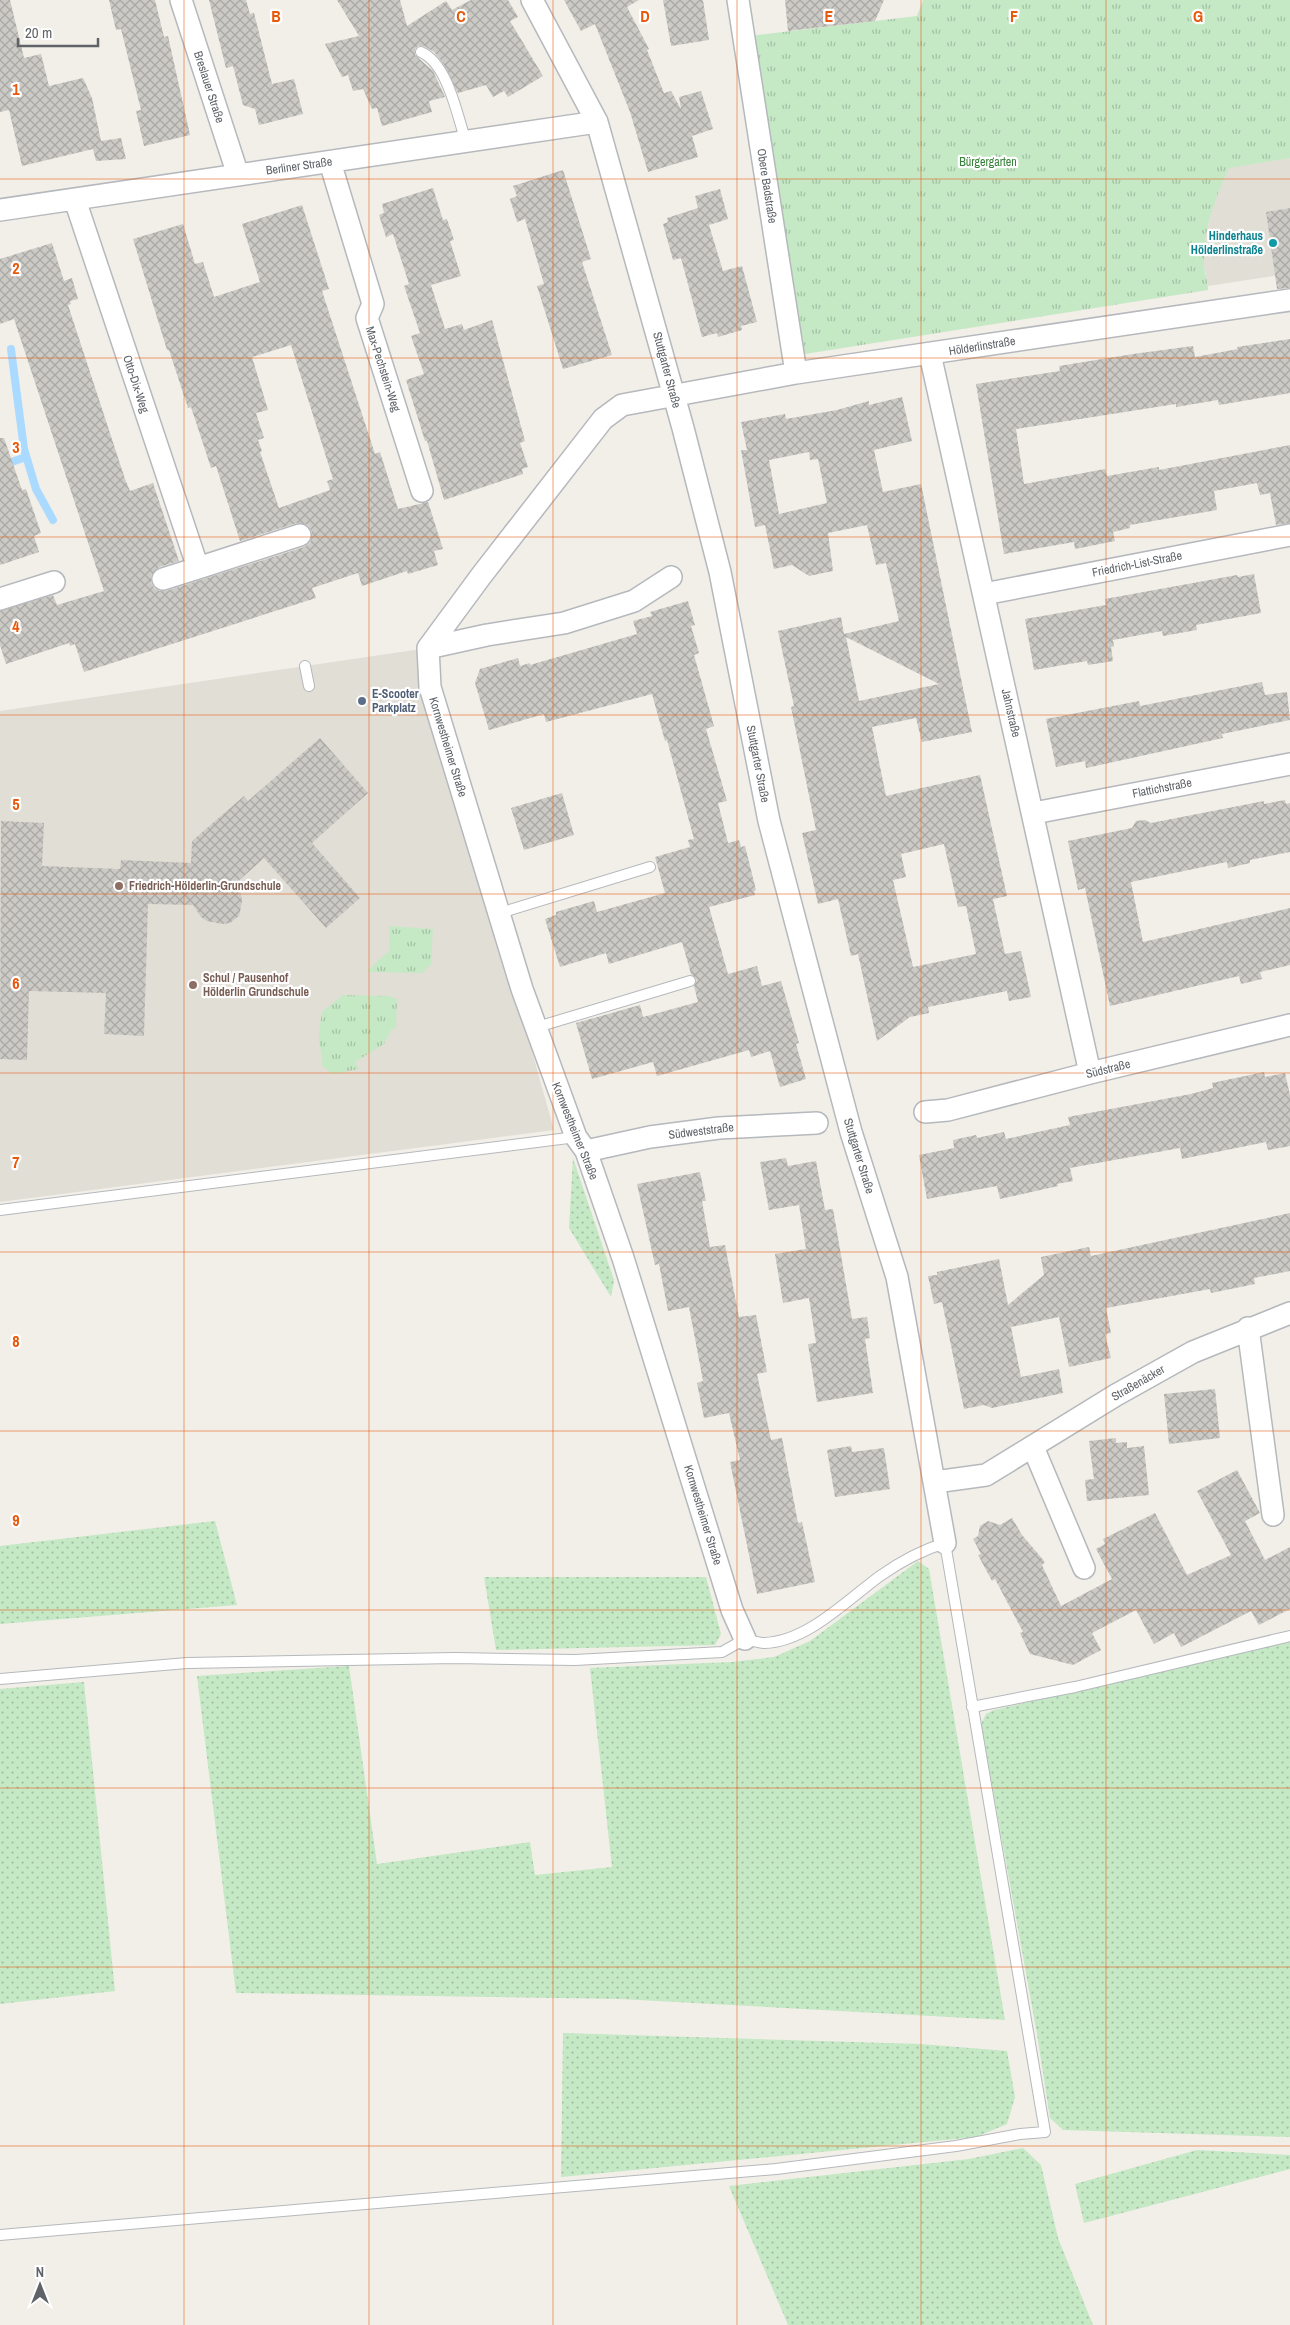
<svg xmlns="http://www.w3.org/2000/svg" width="1290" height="2325" viewBox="0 0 1290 2325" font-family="'Archivo Narrow',sans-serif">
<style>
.education{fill:#e1ded6}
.grass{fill:url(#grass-dots)}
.park{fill:url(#park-tufts)}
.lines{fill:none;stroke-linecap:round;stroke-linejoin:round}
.stream{stroke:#aadaff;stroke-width:8}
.building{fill:url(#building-cross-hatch);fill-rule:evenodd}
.lane-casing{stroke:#b5b8bc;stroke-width:12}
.street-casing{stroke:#b5b8bc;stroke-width:24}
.lane{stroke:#fff;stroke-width:10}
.street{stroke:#fff;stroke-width:21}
.grid{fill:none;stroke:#e8590c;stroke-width:1;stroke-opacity:0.55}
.culture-dot{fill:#0f9aa8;stroke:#fff;stroke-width:2}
.service-dot{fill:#5c6f8a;stroke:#fff;stroke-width:2}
.education-dot{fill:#8d6e63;stroke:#fff;stroke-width:2}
.labels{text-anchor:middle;stroke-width:4.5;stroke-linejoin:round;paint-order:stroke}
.street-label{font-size:12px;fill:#5f6368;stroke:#fff}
.park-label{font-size:12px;fill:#348238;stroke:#fff}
.culture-label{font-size:12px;font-weight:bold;fill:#0d838f;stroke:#fff;text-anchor:end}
.service-label{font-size:12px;font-weight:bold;fill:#4e5e75;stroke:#fff;text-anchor:start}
.education-label{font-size:12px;font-weight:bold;fill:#785e54;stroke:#fff;text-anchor:start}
.grid-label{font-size:16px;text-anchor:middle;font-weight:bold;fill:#e8590c;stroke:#fff;stroke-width:4.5;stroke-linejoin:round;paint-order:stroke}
</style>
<defs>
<pattern id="grass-dots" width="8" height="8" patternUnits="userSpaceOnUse" patternTransform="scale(1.25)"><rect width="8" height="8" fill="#c5e8c5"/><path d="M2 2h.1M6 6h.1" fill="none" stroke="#a3c0a4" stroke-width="1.8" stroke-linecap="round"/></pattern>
<pattern id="park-tufts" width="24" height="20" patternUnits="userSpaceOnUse" patternTransform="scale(1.25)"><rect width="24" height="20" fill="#c5e8c5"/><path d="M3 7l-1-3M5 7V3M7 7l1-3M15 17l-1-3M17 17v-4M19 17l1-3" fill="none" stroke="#a3c0a4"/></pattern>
<pattern id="building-cross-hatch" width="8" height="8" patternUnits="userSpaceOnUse" patternTransform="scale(1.25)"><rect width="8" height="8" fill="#cccac5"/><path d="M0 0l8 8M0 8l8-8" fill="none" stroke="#a9a8a4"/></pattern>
</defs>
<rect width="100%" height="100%" fill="#f1efe8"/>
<!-- education -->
<path class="education" d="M 1290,158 L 1290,208 L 1266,212 L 1273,259 L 1280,275 L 1208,286 L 1204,266 L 1204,244 L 1214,200 L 1229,167 Z
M 428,648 L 430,687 L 554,1130 L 0,1202 L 0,711 Z"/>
<!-- grass -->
<path class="grass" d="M 573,1158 L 614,1280 L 611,1297 L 569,1228 Z
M 215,1521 L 237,1605 L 0,1624 L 0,1546 Z
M 918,1561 L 929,1569 L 1005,2020 L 620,1999 L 236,1993 L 197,1676 L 349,1666 L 377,1864 L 530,1842 L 535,1875 L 612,1867 L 590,1668 L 732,1662 L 774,1657 L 810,1641 Z
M 484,1577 L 706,1577 L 721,1634 L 715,1645 L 496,1650 Z
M 1290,1641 L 1290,2137 L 1063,2130 L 1050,2118 L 1037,2034 L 981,1724 L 986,1714 L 994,1710 Z
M 84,1682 L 115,1991 L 0,2004 L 0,1689 Z
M 563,2033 L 920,2044 L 1007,2051 L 1015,2097 L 1007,2124 L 976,2137 L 561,2177 Z
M 1023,2148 L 1041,2165 L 1058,2238 L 1093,2325 L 788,2325 L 729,2186 L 969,2159 Z
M 1197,2150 L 1290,2155 L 1290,2169 L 1084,2223 L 1075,2184 Z"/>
<!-- park -->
<path class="park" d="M 923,0 L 1290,0 L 1290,158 L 1229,168 C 1215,198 1203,230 1204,264 C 1204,273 1208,281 1208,290 L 805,354 L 750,36 L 917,16 Z
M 389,926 L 433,929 L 431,964 L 422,973 L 366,972 L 389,951 Z
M 343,995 L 388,996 L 397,999 L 396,1028 L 391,1030 L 384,1044 L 355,1062 L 359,1069 L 332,1074 L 322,1065 C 323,1056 320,1049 319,1041 C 318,1032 321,1021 322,1012 Z"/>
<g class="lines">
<!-- stream -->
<path class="stream" d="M 11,349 L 24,449 L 36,489 L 53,520
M 0,466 L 26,457"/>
</g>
<!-- building -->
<path class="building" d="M 0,0 L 10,0 L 24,58 L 41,54 L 49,86 L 83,78 L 92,98 L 101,141 L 121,138 L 126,159 L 96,161 L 93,149 L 22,166 L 9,110 L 0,112 Z
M 109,0 L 155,0 L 164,37 L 168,36 L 190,135 L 144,146 L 136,111 L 141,110 L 121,29 L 116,30 Z
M 209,0 L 246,0 L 250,14 L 254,13 L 272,84 L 294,79 L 303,114 L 259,125 L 255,109 L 243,105 L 233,66 L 226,68 Z
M 337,0 L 400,0 L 407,26 L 446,1 L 452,10 L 471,0 L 508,0 L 518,17 L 510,21 L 543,76 L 508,97 L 504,91 L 493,97 L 486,85 L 458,93 L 443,63 L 434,52 L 424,46 L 418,46 L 415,49 L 415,55 L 433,71 L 445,97 L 429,101 L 432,112 L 382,126 L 377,108 L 372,109 L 363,89 L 353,91 L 348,75 L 342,77 L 325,44 L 359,36 Z
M 564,0 L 639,0 L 627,7 L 649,49 L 647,50 L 664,93 L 671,91 L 681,109 L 679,97 L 701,91 L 713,129 L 692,136 L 698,157 L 648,172 L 630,112 L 595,24 L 581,31 Z
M 663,0 L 703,0 L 709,40 L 671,46 Z
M 785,0 L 884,0 L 875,21 L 788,31 Z
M 563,170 L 591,259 L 582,262 L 612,355 L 563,369 L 537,286 L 544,284 L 525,219 L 517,222 L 510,199 L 517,196 L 513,186 Z
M 433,188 L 443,220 L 447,219 L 454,240 L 450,241 L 461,276 L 431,285 L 445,329 L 462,324 L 464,330 L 492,320 L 525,441 L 520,443 L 528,467 L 522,469 L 523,474 L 444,500 L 427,441 L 425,441 L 406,380 L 424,374 L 411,336 L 420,333 L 404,286 L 409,284 L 393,234 L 386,237 L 379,215 L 384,213 L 382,204 Z
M 720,189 L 728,219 L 709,225 L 723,271 L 742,266 L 757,322 L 741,326 L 742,330 L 718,337 L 717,333 L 702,337 L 681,258 L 673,260 L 663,224 L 668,222 L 667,218 L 698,208 L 695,196 Z
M 302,205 L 329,289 L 322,291 L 375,454 L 380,452 L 398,509 L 428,502 L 443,549 L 434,551 L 438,565 L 408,574 L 407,571 L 362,586 L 358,573 L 312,588 L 316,598 L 84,672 L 75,644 L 70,646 L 69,643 L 6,664 L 0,645 L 0,611 L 53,595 L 57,605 L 104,591 L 15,322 L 14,319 L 0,324 L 0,259 L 52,243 L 64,281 L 72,278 L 78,299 L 70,301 L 71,304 L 68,305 L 125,479 L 130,491 L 153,483 L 179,561 L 159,567 L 151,576 L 151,582 L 154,588 L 160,591 L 166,591 L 304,547 L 310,543 L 312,532 L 308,525 L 297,523 L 240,541 L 216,466 L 211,468 L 191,407 L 188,408 L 169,350 L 167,350 L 133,239 L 183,224 L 195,264 L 203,262 L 214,297 L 260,282 L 242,224 ZM 291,345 L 333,479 L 327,481 L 330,490 L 279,508 L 260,452 L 262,451 L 258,440 L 264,438 L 256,413 L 268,410 L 252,357 Z
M 1290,208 L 1290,288 L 1277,289 L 1266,212 Z
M 1290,339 L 1290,393 L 1219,405 L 1218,400 L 1176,407 L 1176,404 L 1016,429 L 1024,484 L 1105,469 L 1107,476 L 1159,467 L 1159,470 L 1290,445 L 1290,523 L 1276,525 L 1270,493 L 1260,495 L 1257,483 L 1214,491 L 1217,510 L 1130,525 L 1130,528 L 1113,532 L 1115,541 L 1075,549 L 1074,542 L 1004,554 L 976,384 L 1060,371 L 1059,366 L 1133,354 L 1193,346 L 1195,357 L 1238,349 L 1237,347 Z
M 902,397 L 912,441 L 874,450 L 883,492 L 921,484 L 972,732 L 922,742 L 916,718 L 872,727 L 886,796 L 980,775 L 1007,896 L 993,899 L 1005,954 L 1021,951 L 1031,997 L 1009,1001 L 1007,991 L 928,1007 L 929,1013 L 910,1017 L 877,1041 L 858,954 L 851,956 L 838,899 L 818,904 L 802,833 L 816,830 L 791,707 L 794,706 L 778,631 L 841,617 L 844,634 L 899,621 L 886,563 L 876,565 L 867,525 L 828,533 L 833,571 L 809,576 L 792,565 L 774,569 L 765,525 L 755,527 L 741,450 L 747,450 L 741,422 L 785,414 L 786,419 L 837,410 L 869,401 L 869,405 ZM 809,452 L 810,460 L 818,459 L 827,503 L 779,514 L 769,460 ZM 846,637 L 939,684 L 859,701 ZM 944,844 L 958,907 L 966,906 L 976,954 L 913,967 L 893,880 L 906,877 L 901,854 Z
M 0,438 L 4,438 L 22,490 L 26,489 L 41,533 L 34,536 L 39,552 L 0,565 Z
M 1254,574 L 1261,613 L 1196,625 L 1197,630 L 1163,636 L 1162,631 L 1113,640 L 1114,646 L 1111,647 L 1113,661 L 1088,665 L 1087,661 L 1034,670 L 1025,619 L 1106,605 L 1105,599 L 1237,575 L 1238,577 Z
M 688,601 L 695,625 L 691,626 L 699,653 L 694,655 L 714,726 L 706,729 L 727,801 L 718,803 L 728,843 L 739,840 L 741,847 L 745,846 L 756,890 L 754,891 L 755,895 L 709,907 L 728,974 L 757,966 L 762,986 L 781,981 L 799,1043 L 796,1044 L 806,1079 L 780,1087 L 770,1051 L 751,1057 L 749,1050 L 657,1076 L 653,1062 L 592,1079 L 576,1023 L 640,1005 L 643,1017 L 698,1002 L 694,986 L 697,980 L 691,974 L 682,942 L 609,964 L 606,953 L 560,967 L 545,919 L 556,915 L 556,912 L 594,901 L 597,912 L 665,893 L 655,857 L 690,847 L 688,840 L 694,839 L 667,740 L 665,741 L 652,694 L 546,722 L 544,714 L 489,730 L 475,683 L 480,669 L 518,658 L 520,666 L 530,663 L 530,665 L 637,634 L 633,621 L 652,616 L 650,612 Z
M 1262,682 L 1265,695 L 1287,692 L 1290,720 L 1222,734 L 1223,738 L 1086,768 L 1085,761 L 1056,767 L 1046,719 L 1139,701 L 1140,706 Z
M 320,738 L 368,793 L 312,843 L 360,898 L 326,928 L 264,858 L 236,883 L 241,894 L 242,902 L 239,916 L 230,923 L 222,924 L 207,921 L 201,917 L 193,905 L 148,904 L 144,1036 L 104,1034 L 106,993 L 29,991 L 27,1060 L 0,1059 L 1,821 L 44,823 L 42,866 L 120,869 L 121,860 L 191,863 L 192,841 L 244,796 L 248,801 Z
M 562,793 L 574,835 L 524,850 L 511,808 Z
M 1285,800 L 1286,804 L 1290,803 L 1290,852 L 1250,860 L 1250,863 L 1228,868 L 1227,862 L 1131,882 L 1143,942 L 1290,908 L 1290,965 L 1260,972 L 1262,979 L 1241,984 L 1239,976 L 1110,1006 L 1085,888 L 1078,890 L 1068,841 L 1132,828 L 1136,821 L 1145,820 L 1151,823 L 1264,801 L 1264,804 Z
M 1264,1072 L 1265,1077 L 1285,1073 L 1290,1095 L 1290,1146 L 1268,1150 L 1266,1142 L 1182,1159 L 1180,1148 L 1070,1168 L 1073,1181 L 1057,1184 L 1058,1186 L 1000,1199 L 997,1186 L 927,1199 L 919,1155 L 954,1148 L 953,1140 L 976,1135 L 977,1138 L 1004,1132 L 1006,1139 L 1070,1125 L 1068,1117 L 1191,1094 L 1213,1088 L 1212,1083 Z
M 786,1158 L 788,1166 L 816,1161 L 825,1210 L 833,1209 L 852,1319 L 867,1317 L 870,1338 L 865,1339 L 873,1393 L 817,1402 L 808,1344 L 816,1343 L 809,1298 L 783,1303 L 775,1254 L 806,1249 L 799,1205 L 769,1210 L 760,1162 Z
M 700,1172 L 706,1201 L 702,1201 L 710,1247 L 725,1245 L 739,1317 L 756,1315 L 767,1372 L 757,1374 L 771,1440 L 782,1438 L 798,1523 L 802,1522 L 815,1582 L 757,1594 L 730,1462 L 740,1460 L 729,1413 L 704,1418 L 697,1383 L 703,1381 L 689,1307 L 668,1311 L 659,1264 L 655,1265 L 637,1184 Z
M 1290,1213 L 1290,1271 L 1254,1278 L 1255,1284 L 1211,1293 L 1210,1289 L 1106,1308 L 1111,1333 L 1105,1334 L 1111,1358 L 1069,1367 L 1059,1317 L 1011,1327 L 1021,1377 L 1059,1369 L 1063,1393 L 992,1408 L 984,1405 L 964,1409 L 942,1302 L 934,1304 L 928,1276 L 937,1275 L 937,1272 L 999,1259 L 1008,1305 L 1044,1275 L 1041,1257 L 1089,1247 L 1091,1256 Z
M 1215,1389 L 1220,1438 L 1169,1444 L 1164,1394 Z
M 1116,1438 L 1116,1443 L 1127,1442 L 1127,1448 L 1144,1446 L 1149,1495 L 1087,1501 L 1085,1480 L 1094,1479 L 1089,1441 Z
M 851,1446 L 852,1452 L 884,1448 L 890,1489 L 835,1497 L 827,1450 Z
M 1237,1470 L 1260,1513 L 1245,1521 L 1265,1560 L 1290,1547 L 1290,1609 L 1259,1625 L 1251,1611 L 1181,1647 L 1174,1633 L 1154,1644 L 1136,1610 L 1092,1633 L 1101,1650 L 1073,1665 L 1030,1654 L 1020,1633 L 1023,1632 L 995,1579 L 992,1581 L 978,1555 L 981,1554 L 973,1539 L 978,1536 L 980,1526 L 988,1521 L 1000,1525 L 1012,1518 L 1022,1535 L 1045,1562 L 1042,1565 L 1061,1606 L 1112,1579 L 1096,1549 L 1105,1544 L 1103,1539 L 1155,1513 L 1187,1575 L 1231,1555 L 1197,1491 Z"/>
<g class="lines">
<!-- lane casing -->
<g class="lane-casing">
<path id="lane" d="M 421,52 C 448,64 457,115 466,142
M 305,666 L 309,686
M 500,913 L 650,867
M 534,1028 L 690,981
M 0,1210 L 576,1137
M 0,1679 L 187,1663 L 455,1658 L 575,1660 L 722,1652 L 745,1639 C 751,1640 758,1643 764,1643 C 807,1642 847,1600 880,1576 C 900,1562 922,1550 945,1543 L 1045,2132 L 1020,2134 L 956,2146 L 776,2169 L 0,2235
M 972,1707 L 1075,1687 L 1290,1636"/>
</g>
<!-- street casing -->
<g class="street-casing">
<path id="street" d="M 181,0 L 238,175
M 532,0 L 597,122 L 683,428 L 720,572 L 769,821 L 851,1132 L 897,1277 L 945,1543
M 738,0 L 796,373
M 330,162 L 373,304 L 367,318 L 422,491
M 75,200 L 198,568 L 300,535
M 0,210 L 597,122
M 930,354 L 1090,1073
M 163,579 L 198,568
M 984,594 L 1290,535
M 0,599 L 54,582
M 428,648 L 487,635 L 564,623 L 634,601 L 671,577
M 1034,813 L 1290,764
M 925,1112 L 948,1110 L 1090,1073 L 1290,1025
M 586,1151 L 650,1137 L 719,1128 L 817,1123
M 1248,1328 L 1273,1515
M 1033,1447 L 1084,1568
M 935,1482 L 986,1475 L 1116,1395 L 1193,1352 L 1290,1313
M 745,1639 L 732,1610 L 623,1258 L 586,1151 L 576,1137 L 522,989 L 430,687 L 428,648 L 481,576 L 603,419 L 622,405 L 796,373 L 1290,300"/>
</g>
<!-- lane -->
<use href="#lane" class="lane"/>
<!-- street -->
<use href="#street" class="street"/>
</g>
<!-- grid -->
<path class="grid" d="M 184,0 L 184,2325M 369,0 L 369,2325M 553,0 L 553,2325M 737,0 L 737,2325M 921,0 L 921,2325M 1106,0 L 1106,2325M 0,179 L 1290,179M 0,358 L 1290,358M 0,537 L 1290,537M 0,715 L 1290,715M 0,894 L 1290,894M 0,1073 L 1290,1073M 0,1252 L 1290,1252M 0,1431 L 1290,1431M 0,1610 L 1290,1610M 0,1788 L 1290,1788M 0,1967 L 1290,1967M 0,2146 L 1290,2146"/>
<!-- markers -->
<circle class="culture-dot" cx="1273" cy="243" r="5"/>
<circle class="service-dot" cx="362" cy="701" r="5"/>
<g class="education-dot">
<circle cx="119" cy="886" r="5"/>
<circle cx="193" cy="985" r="5"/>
</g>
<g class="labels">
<!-- street labels -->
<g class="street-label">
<text transform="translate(209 87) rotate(72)" y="4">Breslauer Straße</text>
<text transform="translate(299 166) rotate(-8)" y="4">Berliner Straße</text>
<text transform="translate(767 186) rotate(81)" y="4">Obere Badstraße</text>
<text transform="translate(982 346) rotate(-9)" y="4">Hölderlinstraße</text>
<text transform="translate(383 369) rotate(72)" y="4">Max-Pechstein-Weg</text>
<text transform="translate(667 370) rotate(75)" y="4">Stuttgarter Straße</text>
<text transform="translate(136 384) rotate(72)" y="4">Otto-Dix-Weg</text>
<text transform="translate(1137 564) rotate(-11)" y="4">Friedrich-List-Straße</text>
<text transform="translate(1011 713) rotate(77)" y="4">Jahnstraße</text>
<text transform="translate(448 747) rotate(73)" y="4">Kornwestheimer Straße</text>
<text transform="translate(758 764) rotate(79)" y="4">Stuttgarter Straße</text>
<text transform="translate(1162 788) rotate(-11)" y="4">Flattichstraße</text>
<text transform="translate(1108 1069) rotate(-14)" y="4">Südstraße</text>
<text transform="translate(575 1131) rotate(68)" y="4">Kornwestheimer Straße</text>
<text transform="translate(701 1131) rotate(-7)" y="4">Südweststraße</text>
<text transform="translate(859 1156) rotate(73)" y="4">Stuttgarter Straße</text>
<text transform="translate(1138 1383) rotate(-30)" y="4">Straßenäcker</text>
<text transform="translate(703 1515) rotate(73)" y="4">Kornwestheimer Straße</text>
</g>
<!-- park labels -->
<g class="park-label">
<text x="988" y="166">Bürgergarten</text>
</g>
<!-- culture labels -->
<g class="culture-label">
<text x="1263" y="240">Hinderhaus<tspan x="1263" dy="14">Hölderlinstraße</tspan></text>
</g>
<!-- service labels -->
<g class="service-label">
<text x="372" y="698">E-Scooter<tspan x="372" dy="14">Parkplatz</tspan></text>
</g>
<!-- education labels -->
<g class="education-label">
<text x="129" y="890">Friedrich-Hölderlin-Grundschule</text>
<text x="203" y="982">Schul / Pausenhof<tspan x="203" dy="14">Hölderlin Grundschule</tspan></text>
</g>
</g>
<g class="grid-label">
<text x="276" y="22">B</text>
<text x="461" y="22">C</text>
<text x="645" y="22">D</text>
<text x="829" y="22">E</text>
<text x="1014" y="22">F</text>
<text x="1198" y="22">G</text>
<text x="16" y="95">1</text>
<text x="16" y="274">2</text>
<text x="16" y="453">3</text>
<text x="16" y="632">4</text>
<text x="16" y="810">5</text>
<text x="16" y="989">6</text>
<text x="16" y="1168">7</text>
<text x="16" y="1347">8</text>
<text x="16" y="1526">9</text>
</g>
<!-- north arrow -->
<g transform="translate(40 2285)" stroke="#ffffff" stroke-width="4" paint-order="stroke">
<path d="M0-4L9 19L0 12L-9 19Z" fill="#5f6368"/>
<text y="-8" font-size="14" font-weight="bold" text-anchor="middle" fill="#5f6368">N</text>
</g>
<!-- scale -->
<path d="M18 38v8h80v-8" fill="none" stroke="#5f6368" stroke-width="2.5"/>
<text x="25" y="38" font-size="15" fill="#5f6368" stroke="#ffffff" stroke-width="4" paint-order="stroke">20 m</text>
</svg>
